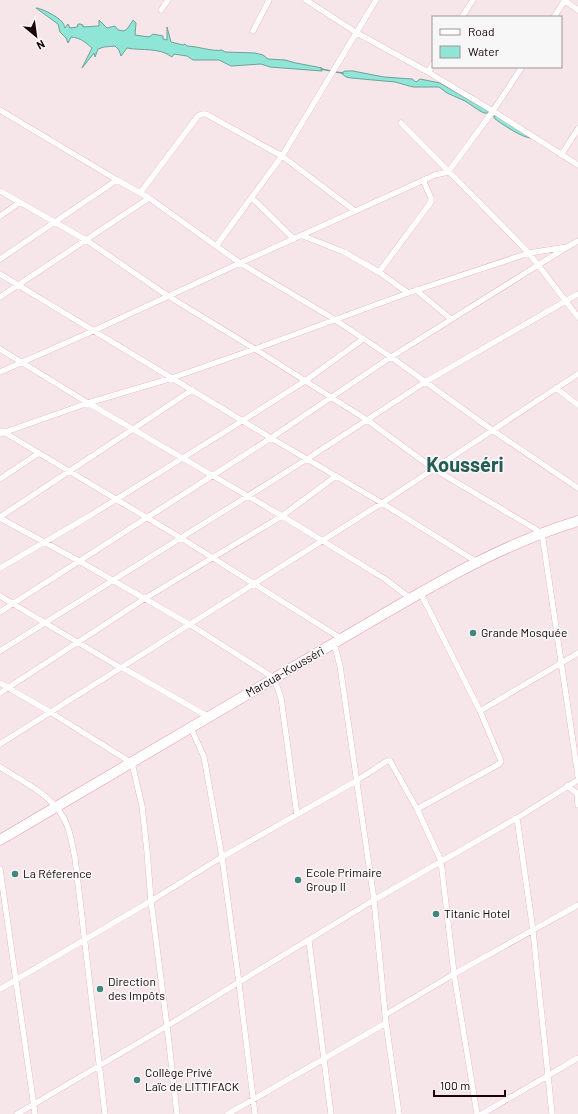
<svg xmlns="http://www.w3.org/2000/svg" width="578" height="1114" viewBox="0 0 578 1114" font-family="Barlow,sans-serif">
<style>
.water{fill:#8fe6d7;stroke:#6ca29a}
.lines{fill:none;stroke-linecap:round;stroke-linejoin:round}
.stream{stroke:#6ca29a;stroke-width:1.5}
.street-casing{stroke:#e89aaf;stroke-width:6}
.highway-casing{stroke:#e89aaf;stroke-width:11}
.street{stroke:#fff;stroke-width:5.5}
.highway{stroke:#fff;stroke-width:10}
.poi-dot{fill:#42877d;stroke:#f7f7f7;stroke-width:1.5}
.labels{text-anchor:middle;stroke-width:3.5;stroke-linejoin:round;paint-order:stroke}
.poi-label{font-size:12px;fill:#1b030a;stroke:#f7f7f7;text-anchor:start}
.street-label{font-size:12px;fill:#1b030a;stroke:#f7f7f7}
.town-label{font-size:20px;font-weight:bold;fill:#255d54;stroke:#f7f7f7}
</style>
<rect width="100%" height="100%" fill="#f6e5e9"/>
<!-- water -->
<path class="water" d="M 36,8 C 41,8 59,17 62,22 C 64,23 64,26 65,28 L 68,24 L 70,28 L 77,27 L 78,24 L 80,24 L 83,25 L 83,27 L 99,26 L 99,20 L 107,28 L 115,26 L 118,30 L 124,31 L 128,28 L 133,20 L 136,23 L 135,35 L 149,37 L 153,34 L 163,36 L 163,39 L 167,40 L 167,27 L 171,42 L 183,45 L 185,44 L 187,46 C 197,46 213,52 222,50 L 225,52 L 255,53 L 263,55 L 268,59 L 285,60 L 296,63 L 322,68 L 322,71 L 270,67 L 261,64 L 231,66 L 219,60 L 193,60 L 187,56 L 174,54 L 172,57 C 159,47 142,51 127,48 L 121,56 L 119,50 L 115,46 L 104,47 L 98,49 L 95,57 L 94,53 L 82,68 L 92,48 C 85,42 81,38 71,37 L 68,43 L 66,38 L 60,32 L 58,24 Z
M 345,71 L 353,71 L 384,77 L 412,79 L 416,82 L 420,79 L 440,83 L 488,111 L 489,113 L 484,113 L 480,111 L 465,101 L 447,93 L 439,87 L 413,87 L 395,82 L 351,78 L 346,77 L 341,73 Z
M 494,116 L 497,116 L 531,138 C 523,138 501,124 494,118 Z"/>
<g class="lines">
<!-- stream -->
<path class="stream" d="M 321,69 L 331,71
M 335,72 L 343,73"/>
<!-- street casing -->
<g class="street-casing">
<path id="street" d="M 306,0 L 357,33 L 428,72 L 493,111 L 578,165
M 564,0 L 578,10
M 161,10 L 168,0
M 462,17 L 473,0
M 554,17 L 565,0
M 253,31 L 269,0
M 428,72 L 433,64
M 0,110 L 117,180 L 149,198
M 401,123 L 529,253 L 578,317
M 561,155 L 578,129
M 0,191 L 86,240 L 168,296 L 255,349 L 367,420 L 434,469 L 542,533 L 578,776
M 140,193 L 198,116 L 202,114 L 206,114 L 282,156 L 355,211
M 252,198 L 294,239
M 0,216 L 19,203
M 303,236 L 344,252 L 379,272 L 408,293
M 216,246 L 282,156 L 376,0
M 0,259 L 117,180
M 379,272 L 431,202 L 431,198 L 423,180
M 0,274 L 271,438 L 382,503 L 477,562
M 416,290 L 451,319
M 0,297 L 149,198 L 240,263 L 334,319 L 391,357 L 492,430 L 578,488
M 0,349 L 88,403 L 282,516 L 385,579 L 410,598
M 0,372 L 93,331 L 240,263 L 435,175 L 448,172 L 493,111 L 522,67
M 556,388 L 578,405
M 2,431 L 181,538 L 342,639
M 0,434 L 88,403 L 172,378 L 255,349 L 408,293 L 529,253 L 567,247 L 578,241
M 0,479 L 39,453
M 0,517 L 192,390
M 0,518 L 79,561 L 189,624 L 274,678 L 281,698 L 297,815
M 0,568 L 91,515 L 242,421 L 305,381 L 363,339
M 0,596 L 121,668 L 123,668 L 209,717
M 0,612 L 271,438 L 391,357 L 567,247
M 334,643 L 340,666 L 374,900 L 386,1023 L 399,1114
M 0,651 L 307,459 L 425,382 L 578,294
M 0,683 L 50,712 L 132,763 L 142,806 L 147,851 L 151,901 L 167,1026 L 177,1114
M 0,693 L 144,599 L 282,516 L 336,476
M 480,711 L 578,653
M 191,728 L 204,757 L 222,857 L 239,983 L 255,1114
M 0,744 L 382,503 L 578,374
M 0,767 C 25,783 58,797 68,828 C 71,837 73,848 75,858 L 105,1114
M 567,786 L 578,794
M 577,793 L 578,805
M 417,809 L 499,764 L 501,761 L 480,711 L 420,592
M 517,818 L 533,931 L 552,1114
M 0,869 L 35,1114
M 309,941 L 331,1114
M 0,989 L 151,901 L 222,857 L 356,781 L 387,761 L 390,761 L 417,809 L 441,861 L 454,974 L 477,1114
M 385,1015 L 454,974 L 578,905
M 17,1114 L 167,1026 L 374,900 L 517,818 L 578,780
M 228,1114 L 386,1023
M 482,1114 L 578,1058"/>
</g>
<!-- highway casing -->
<g class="highway-casing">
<path id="highway" d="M 0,840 C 114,774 227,706 341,639 C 417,595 492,547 578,521"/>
</g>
<!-- street -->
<use href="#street" class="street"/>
<!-- highway -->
<use href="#highway" class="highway"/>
</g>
<!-- markers -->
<g class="poi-dot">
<circle cx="473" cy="633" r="4"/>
<circle cx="15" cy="874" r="4"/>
<circle cx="298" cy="880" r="4"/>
<circle cx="436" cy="914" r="4"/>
<circle cx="100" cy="989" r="4"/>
<circle cx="137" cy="1080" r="4"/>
</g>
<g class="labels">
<!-- poi labels -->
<g class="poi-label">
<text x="481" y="637">Grande Mosquée</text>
<text x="306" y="877">Ecole Primaire<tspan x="306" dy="14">Group II</tspan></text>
<text x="23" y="878">La Réference</text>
<text x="444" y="918">Titanic Hotel</text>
<text x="108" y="986">Direction<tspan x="108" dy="14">des Impôts</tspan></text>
<text x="145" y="1077">Collège Privé<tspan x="145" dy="14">Laïc de LITTIFACK</tspan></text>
</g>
<!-- street labels -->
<g class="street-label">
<text transform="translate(285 672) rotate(-30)" y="4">Maroua-Kousséri</text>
</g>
<!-- town labels -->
<g class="town-label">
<text x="465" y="472">Kousséri</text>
</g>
</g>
<!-- legend -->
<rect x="432" y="16" width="130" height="52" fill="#f7f7f7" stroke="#9f9598"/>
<rect x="440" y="29" width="20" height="6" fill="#ffffff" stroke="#9f9598"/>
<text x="468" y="36" font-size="12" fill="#1b030a">Road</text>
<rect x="440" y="46" width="20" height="12" fill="#8fe6d7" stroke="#9f9598"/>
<text x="468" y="56" font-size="12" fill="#1b030a">Water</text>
<!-- north arrow -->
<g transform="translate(36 36) rotate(151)" stroke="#f7f7f7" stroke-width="3" paint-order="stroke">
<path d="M0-3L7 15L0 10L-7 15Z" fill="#1b030a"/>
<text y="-6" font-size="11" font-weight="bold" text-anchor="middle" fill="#1b030a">N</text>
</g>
<!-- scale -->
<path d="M434 1090v6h71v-6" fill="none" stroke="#1b030a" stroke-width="2"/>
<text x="440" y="1090" font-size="12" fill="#1b030a" stroke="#f7f7f7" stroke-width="3" paint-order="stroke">100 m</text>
</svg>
